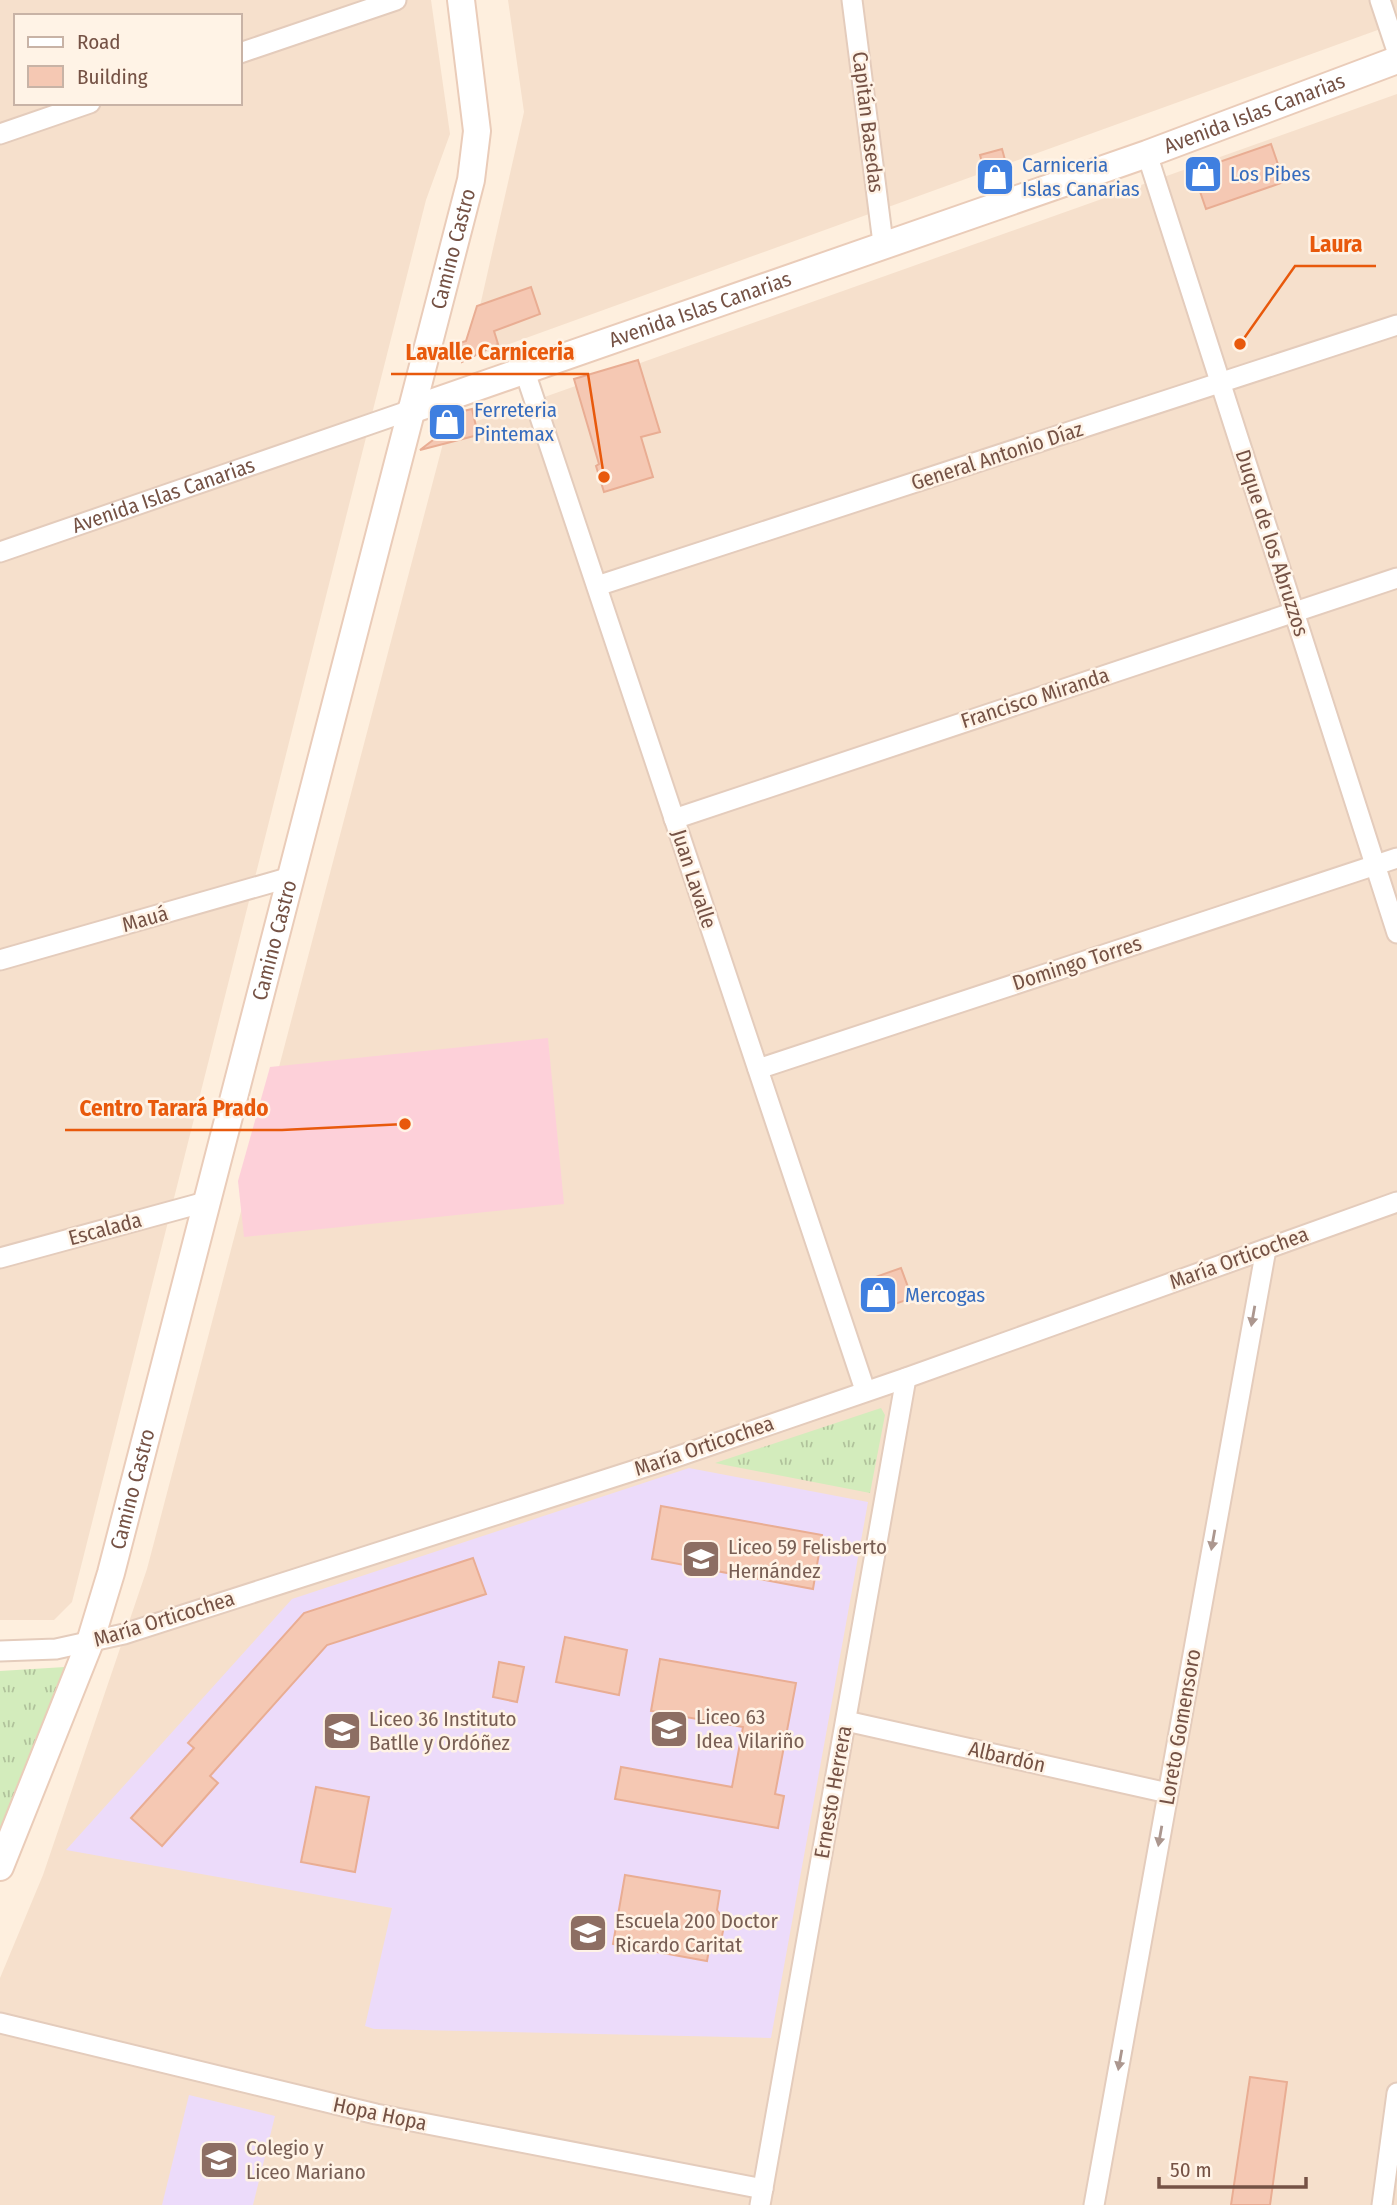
<svg xmlns="http://www.w3.org/2000/svg" width="1397" height="2205" viewBox="0 0 1397 2205" font-family="'Fira Sans Condensed',sans-serif">
<style>
.residential{fill:#f6e0cc;fill-rule:evenodd}
.education{fill:#ecdbfa}
.medical{fill:#fdd0d9}
.grass{fill:url(#grass-tufts)}
.building{fill:#f5c8b3;stroke:#e9ad93;stroke-width:2}
.lines{fill:none;stroke-linecap:round;stroke-linejoin:round}
.street-casing{stroke:#e4ccbc;stroke-width:23}
.secondary-casing{stroke:#eaccb9;stroke-width:30}
.street{stroke:#fff;stroke-width:19}
.secondary{stroke:#fff;stroke-width:26}
.oneway{fill:#ac978f}
.labels{text-anchor:middle;stroke-width:5;stroke-linejoin:round;paint-order:stroke}
.street-label{font-size:21px;fill:#755245;stroke:#fff3e6}
.shop-label{font-size:21px;fill:#366cbe;stroke:#fff3e6;text-anchor:start}
.education-label{font-size:21px;fill:#785e54;stroke:#fff3e6;text-anchor:start}
.leader{fill:none;stroke:#e8590c;stroke-width:2.5}
.callout-dot{fill:#e8590c;stroke:#fff3e6;stroke-width:2.5}
.callout-label{font-size:23px;text-anchor:middle;font-weight:bold;fill:#e8590c;stroke:#fff3e6;stroke-width:5;stroke-linejoin:round;paint-order:stroke}
</style>
<defs>
<pattern id="grass-tufts" width="24" height="20" patternUnits="userSpaceOnUse" patternTransform="scale(1.75)"><rect width="24" height="20" fill="#d3ecbc"/><path d="M3 7l-1-3M5 7V3M7 7l1-3M15 17l-1-3M17 17v-4M19 17l1-3" fill="none" stroke="#b0c29b"/></pattern>
</defs>
<rect width="100%" height="100%" fill="#feefde"/>
<!-- residential -->
<path class="residential" d="M 0,0 L 431,0 L 450,134 L 426,200 L 72,1602 L 54,1620 L 0,1620 ZM 16,16 L 240,16 L 240,103 L 16,103 Z
M 508,0 L 1397,0 L 1397,23 L 468,359 L 524,112 Z
M 1397,94 L 1397,2205 L 0,2205 L 0,1978 L 43,1875 L 147,1569 L 446,432 Z"/>
<!-- education -->
<path class="education" d="M 689,1468 L 868,1502 L 771,2038 L 374,2029 L 365,2026 L 392,1908 L 66,1850 L 292,1599 Z
M 189,2095 L 275,2116 L 253,2205 L 162,2205 Z"/>
<!-- medical -->
<path class="medical" d="M 548,1038 L 564,1204 L 244,1237 L 238,1181 L 270,1067 Z"/>
<!-- grass -->
<path class="grass" d="M 881,1408 L 885,1415 L 870,1493 L 715,1463 Z
M 65,1667 L 70,1678 L 0,1848 L 0,1671 Z"/>
<!-- building -->
<path class="building" d="M 1271,144 L 1284,182 L 1206,209 L 1193,171 Z
M 1002,149 L 1010,178 L 988,184 L 980,155 Z
M 531,287 L 540,314 L 494,331 L 498,344 L 462,362 L 460,343 L 466,341 L 477,306 Z
M 638,360 L 660,432 L 641,437 L 653,477 L 604,492 L 596,466 L 599,464 L 574,379 Z
M 472,409 L 478,435 L 420,450 L 446,430 L 440,422 L 446,415 Z
M 901,1268 L 912,1298 L 878,1310 L 867,1280 Z
M 661,1506 L 822,1535 L 813,1589 L 652,1559 Z
M 473,1558 L 486,1594 L 327,1645 L 210,1776 L 218,1783 L 162,1846 L 131,1818 L 194,1748 L 188,1743 L 304,1613 Z
M 565,1637 L 627,1650 L 619,1695 L 556,1682 Z
M 660,1659 L 796,1683 L 775,1794 L 784,1796 L 778,1828 L 615,1799 L 621,1767 L 732,1787 L 743,1727 L 651,1711 Z
M 499,1662 L 524,1667 L 517,1702 L 493,1697 Z
M 316,1787 L 369,1797 L 355,1872 L 301,1862 Z
M 625,1875 L 720,1891 L 717,1910 L 725,1921 L 722,1936 L 710,1944 L 707,1961 L 613,1944 Z
M 1250,2077 L 1287,2082 L 1270,2205 L 1231,2205 Z"/>
<g class="lines">
<!-- street casing -->
<g class="street-casing">
<g id="street">
<path d="M 852,0 L 883,243"/>
<path d="M 1380,0 L 1397,51"/>
<path d="M 240,53 L 396,0"/>
<path d="M 0,134 L 90,103"/>
<path d="M 1147,154 L 1397,933"/>
<path d="M 524,369 L 865,1390"/>
<path id="s1" d="M 0,552 L 411,410"/>
<path d="M 597,586 L 1397,325"/>
<path d="M 674,819 L 1397,578"/>
<path d="M 0,960 L 291,877"/>
<path d="M 758,1069 L 1397,858"/>
<path d="M 0,1258 L 209,1201"/>
<path d="M 0,1651 L 56,1649 L 124,1634 L 676,1457 L 906,1378 L 1397,1202"/>
<path d="M 846,1721 L 1168,1793"/>
<path d="M 0,2023 L 376,2114 L 763,2189"/>
<path d="M 760,2205 L 906,1378"/>
<path d="M 1094,2205 L 1266,1249"/>
<path d="M 1382,2205 L 1397,2093"/>
</g>
</g>
<!-- secondary casing -->
<g class="secondary-casing">
<g id="secondary">
<path id="s2" d="M 411,410 L 1147,154 L 1397,60"/>
<path id="s3" d="M 0,1867 L 90,1642 L 111,1573 L 471,180 L 477,131 L 461,0"/>
</g>
</g>
<!-- street -->
<use href="#street" class="street"/>
<!-- secondary -->
<use href="#secondary" class="secondary"/>
</g>
<!-- one-way arrows -->
<defs><path id="oneway-solid" d="M-6-.8H1V-3.2L6.5 0L1 3.2V.8H-6Z" transform="scale(1.75)"/></defs>
<g class="oneway">
<use href="#oneway-solid" transform="translate(1253 1316) rotate(100)"/>
<use href="#oneway-solid" transform="translate(1213 1540) rotate(100)"/>
<use href="#oneway-solid" transform="translate(1160 1836) rotate(100)"/>
<use href="#oneway-solid" transform="translate(1120 2060) rotate(100)"/>
</g>
<!-- icons -->
<defs>
<g id="shop-square" transform="scale(2.0125)"><rect x="-9" y="-9" width="18" height="18" rx="4" fill="#3f7fe0" stroke="#fff3e6"/><path d="M-5-2.5h2.3a2.7 3.5 0 0 1 5.4 0H5L5.5 6h-11ZM-1.5-2.5h3a1.5 2.3 0 0 0-3 0Z" fill="#fff"/></g>
<g id="school-square" transform="scale(2.0125)"><rect x="-9" y="-9" width="18" height="18" rx="4" fill="#8d6e63" stroke="#fff3e6"/><path d="M0-5L7-2L0 1L-7-2ZM-4 1L0 2.5L4 1V4Q0 6-4 4Z" fill="#fff"/></g>
</defs>
<g fill-rule="evenodd">
<use href="#shop-square" x="1203" y="174"/>
<use href="#shop-square" x="995" y="177"/>
<use href="#shop-square" x="447" y="422"/>
<use href="#shop-square" x="878" y="1295"/>
<use href="#school-square" x="701" y="1559"/>
<use href="#school-square" x="669" y="1729"/>
<use href="#school-square" x="342" y="1731"/>
<use href="#school-square" x="588" y="1933"/>
<use href="#school-square" x="219" y="2160"/>
</g>
<g class="labels">
<!-- street labels -->
<g class="street-label">
<text dy="7" stroke="none"><textPath href="#s2" startOffset="894">Avenida Islas Canarias</textPath></text>
<text transform="translate(868 122) rotate(83)" y="7">Capitán Basedas</text>
<text dy="7" stroke="none"><textPath href="#s3" startOffset="1682">Camino Castro</textPath></text>
<text dy="7" stroke="none"><textPath href="#s2" startOffset="306">Avenida Islas Canarias</textPath></text>
<text transform="translate(997 456) rotate(-18)" y="7">General Antonio Díaz</text>
<text dy="7" stroke="none"><textPath href="#s1" startOffset="173">Avenida Islas Canarias</textPath></text>
<text transform="translate(1272 543) rotate(72)" y="7">Duque de los Abruzzos</text>
<text transform="translate(1035 698) rotate(-18)" y="7">Francisco Miranda</text>
<text transform="translate(694 879) rotate(72)" y="7">Juan Lavalle</text>
<text transform="translate(145 919) rotate(-16)" y="7">Mauá</text>
<text dy="7" stroke="none"><textPath href="#s3" startOffset="968">Camino Castro</textPath></text>
<text transform="translate(1077 963) rotate(-18)" y="7">Domingo Torres</text>
<text transform="translate(105 1229) rotate(-15)" y="7">Escalada</text>
<text transform="translate(1239 1258) rotate(-20)" y="7">María Orticochea</text>
<text transform="translate(704 1446) rotate(-19)" y="7">María Orticochea</text>
<text dy="7" stroke="none"><textPath href="#s3" startOffset="401">Camino Castro</textPath></text>
<text transform="translate(164 1619) rotate(-17)" y="7">María Orticochea</text>
<text transform="translate(1180 1727) rotate(-80)" y="7">Loreto Gomensoro</text>
<text transform="translate(1007 1757) rotate(13)" y="7">Albardón</text>
<text transform="translate(833 1792) rotate(-80)" y="7">Ernesto Herrera</text>
<text transform="translate(380 2114) rotate(12)" y="7">Hopa Hopa</text>
</g>
<!-- shop labels -->
<g class="shop-label">
<text x="1022" y="172">Carniceria<tspan x="1022" dy="24">Islas Canarias</tspan></text>
<text x="1230" y="181">Los Pibes</text>
<text x="474" y="417">Ferreteria<tspan x="474" dy="24">Pintemax</tspan></text>
<text x="905" y="1302">Mercogas</text>
</g>
<!-- education labels -->
<g class="education-label">
<text x="728" y="1554">Liceo 59 Felisberto<tspan x="728" dy="24">Hernández</tspan></text>
<text x="696" y="1724">Liceo 63<tspan x="696" dy="24">Idea Vilariño</tspan></text>
<text x="369" y="1726">Liceo 36 Instituto<tspan x="369" dy="24">Batlle y Ordóñez</tspan></text>
<text x="615" y="1928">Escuela 200 Doctor<tspan x="615" dy="24">Ricardo Caritat</tspan></text>
<text x="246" y="2155">Colegio y<tspan x="246" dy="24">Liceo Mariano</tspan></text>
</g>
</g>
<!-- callouts -->
<path class="leader" d="M1240 344L1295 266H1376M604 477L588 374H391M405 1124L282 1130H65"/>
<g class="callout-dot">
<circle cx="1240" cy="344" r="7"/>
<circle cx="604" cy="477" r="7"/>
<circle cx="405" cy="1124" r="7"/>
</g>
<g class="callout-label">
<text x="1336" y="252">Laura</text>
<text x="490" y="360">Lavalle Carniceria</text>
<text x="174" y="1116">Centro Tarará Prado</text>
</g>
<!-- legend -->
<rect x="14" y="14" width="228" height="91" fill="#fff3e6" stroke="#c8b3a6" stroke-width="2"/>
<rect x="28" y="37" width="35" height="10" fill="#ffffff" stroke="#c8b3a6" stroke-width="2"/>
<text x="77" y="49" font-size="21" fill="#755245">Road</text>
<rect x="28" y="66" width="35" height="21" fill="#f5c8b3" stroke="#c8b3a6" stroke-width="2"/>
<text x="77" y="84" font-size="21" fill="#755245">Building</text>
<!-- scale -->
<path d="M1159 2177v10h147v-10" fill="none" stroke="#755245" stroke-width="3.5"/>
<text x="1170" y="2177" font-size="21" fill="#755245" stroke="#fff3e6" stroke-width="5" paint-order="stroke">50 m</text>
</svg>
